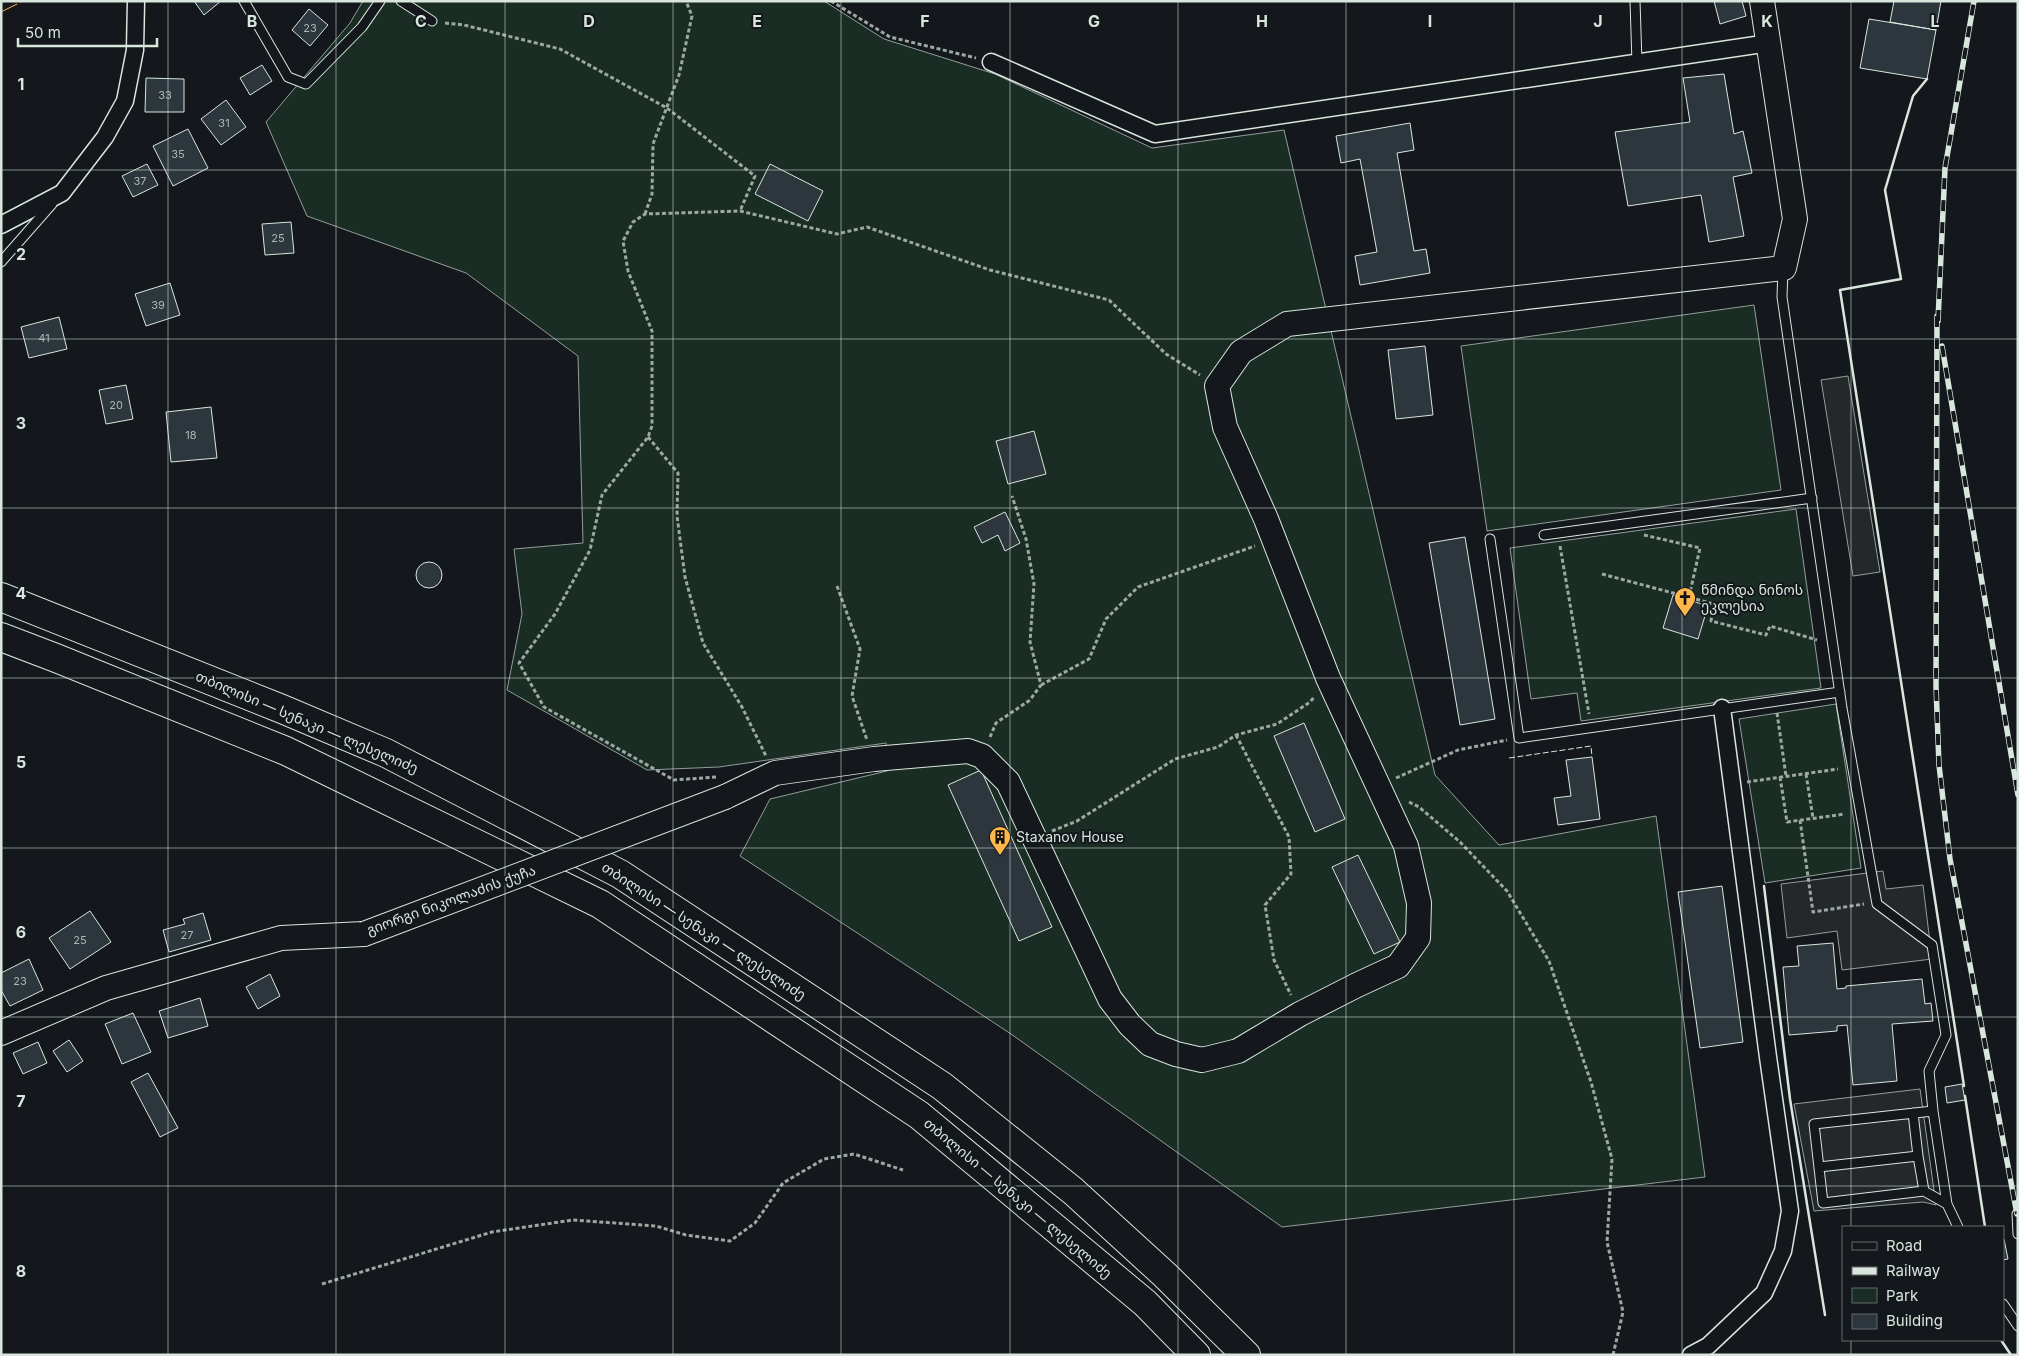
<svg xmlns="http://www.w3.org/2000/svg" width="2019" height="1356" viewBox="0 0 2019 1356" font-family="Inter,'Noto Sans Georgian',sans-serif">
<style>
.green{fill:#1a2d24;stroke:#939e99}
.parking{fill:#24282b;stroke:#939e99}
.building{fill:#2c363c;stroke:#d8e6dc}
.lines{fill:none;stroke-linecap:round;stroke-linejoin:round}
.lane-casing{stroke:#d8e6dc;stroke-width:11}
.street-casing{stroke:#d8e6dc;stroke-width:19}
.secondary-casing{stroke:#d8e6dc;stroke-width:26}
.highway-casing{stroke:#d8e6dc;stroke-width:30}
.path{stroke:#9da8a2;stroke-width:3;stroke-dasharray:4 2.5;stroke-linecap:butt}
.lane{stroke:#14181c;stroke-width:9}
.street{stroke:#14181c;stroke-width:16}
.secondary{stroke:#14181c;stroke-width:24}
.highway{stroke:#14181c;stroke-width:28}
.rail-casing{stroke:#d8e6dc;stroke-width:5.5}
.rail{stroke:#14181c;stroke-width:4;stroke-dasharray:11;stroke-linecap:butt}
.secondary-bridge-casing{stroke:#d8e6dc;stroke-width:26;stroke-linecap:butt}
.secondary-bridge{stroke:#14181c;stroke-width:24}
.fence{stroke:#d8e6dc;stroke-width:1;stroke-dasharray:6 2.5;stroke-linecap:butt}
.wall{stroke:#d8e6dc;stroke-width:2.5}
.power{stroke:#ffb74d;stroke-width:1;stroke-dasharray:18 4 2.5 4;stroke-linecap:butt}
.grid{fill:none;stroke:#d8e6dc;stroke-width:1;stroke-opacity:0.55}
.labels{text-anchor:middle;stroke-width:4;stroke-linejoin:round;paint-order:stroke}
.number-label{font-size:11px;fill:#adbab4}
.poi-label{font-size:14px;fill:#d8e6dc;stroke:#14181c;text-anchor:start}
.street-label{font-size:14px;fill:#d8e6dc;stroke:#14181c}
.grid-label{font-size:16px;text-anchor:middle;font-weight:bold;fill:#d8e6dc;stroke:#14181c;stroke-width:4;stroke-linejoin:round;paint-order:stroke}
</style>
<rect width="100%" height="100%" fill="#14181c"/>
<!-- green -->
<path class="green" d="M 363,1 L 824,1 L 884,39 L 995,74 L 1152,148 L 1284,130 L 1435,775 L 1499,845 L 1656,816 L 1705,1177 L 1282,1227 L 1011,1034 L 740,856 L 770,799 L 887,771 L 886,743 L 719,767 L 647,770 L 507,690 L 522,614 L 514,549 L 583,543 L 578,356 L 466,273 L 307,216 L 266,122 L 350,23 Z
M 1754,305 L 1781,490 L 1487,531 L 1461,346 Z
M 1796,509 L 1821,688 L 1581,721 L 1577,693 L 1531,699 L 1510,548 Z
M 1836,704 L 1861,868 L 1765,883 L 1739,719 Z"/>
<!-- parking -->
<path class="parking" d="M 1848,376 L 1880,572 L 1853,576 L 1821,380 Z
M 1883,871 L 1886,889 L 1923,885 L 1932,959 L 1842,970 L 1837,931 L 1787,938 L 1781,884 Z
M 1920,1089 L 1936,1205 L 1923,1202 L 1814,1211 L 1794,1104 Z"/>
<!-- building -->
<path class="building" d="M 194,1 L 221,1 L 204,15 Z
M 1714,1 L 1742,1 L 1746,16 L 1720,24 Z
M 1894,1 L 1941,1 L 1936,30 L 1890,22 Z
M 309,9 L 328,25 L 310,46 L 292,30 Z
M 1869,19 L 1936,30 L 1927,79 L 1860,68 Z
M 262,65 L 272,81 L 250,95 L 240,78 Z
M 1724,74 L 1734,134 L 1743,131 L 1752,173 L 1733,177 L 1744,236 L 1709,242 L 1701,195 L 1628,206 L 1615,132 L 1690,122 L 1683,78 Z
M 146,78 L 184,79 L 184,112 L 145,112 Z
M 226,100 L 246,127 L 221,145 L 201,119 Z
M 1410,123 L 1414,150 L 1397,153 L 1414,251 L 1426,249 L 1430,273 L 1360,285 L 1355,256 L 1377,252 L 1360,159 L 1341,163 L 1336,136 Z
M 188,129 L 208,168 L 173,186 L 153,146 Z
M 147,164 L 158,185 L 133,197 L 122,176 Z
M 770,164 L 823,191 L 808,221 L 755,194 Z
M 291,222 L 294,253 L 265,255 L 262,224 Z
M 170,283 L 180,315 L 146,326 L 135,294 Z
M 59,317 L 67,349 L 29,358 L 21,327 Z
M 1425,346 L 1433,415 L 1396,419 L 1388,350 Z
M 126,385 L 133,419 L 106,424 L 99,390 Z
M 211,407 L 217,458 L 171,462 L 166,412 Z
M 1034,431 L 1046,474 L 1008,484 L 996,441 Z
M 1005,512 L 1020,543 L 1005,551 L 998,535 L 982,543 L 974,527 Z
M 1465,537 L 1495,719 L 1460,725 L 1429,543 Z
M416 575a13 13 0 1 1 26 0a13 13 0 1 1-26 0Z
M 1673,595 L 1708,606 L 1698,639 L 1663,628 Z
M 1304,723 L 1345,819 L 1315,832 L 1274,736 Z
M 1592,757 L 1600,819 L 1558,825 L 1554,798 L 1571,796 L 1566,760 Z
M 981,770 L 1052,927 L 1019,941 L 948,785 Z
M 1358,855 L 1400,942 L 1374,954 L 1332,867 Z
M 1722,886 L 1743,1042 L 1700,1048 L 1678,892 Z
M 90,911 L 111,942 L 70,969 L 49,938 Z
M 203,913 L 211,940 L 169,952 L 163,930 L 185,924 L 183,919 Z
M 1833,943 L 1837,989 L 1846,988 L 1846,986 L 1922,979 L 1925,1004 L 1931,1003 L 1933,1021 L 1892,1024 L 1897,1081 L 1853,1085 L 1847,1025 L 1837,1026 L 1837,1031 L 1789,1035 L 1783,967 L 1799,966 L 1797,946 Z
M 29,959 L 43,990 L 10,1006 L 1,990 L 1,973 Z
M 270,974 L 280,996 L 258,1009 L 246,987 Z
M 200,998 L 208,1026 L 168,1038 L 159,1011 Z
M 133,1013 L 151,1052 L 122,1064 L 105,1024 Z
M 69,1040 L 83,1061 L 67,1072 L 53,1051 Z
M 38,1042 L 47,1063 L 23,1074 L 13,1053 Z
M 148,1073 L 178,1128 L 160,1137 L 131,1082 Z
M 1962,1084 L 1965,1100 L 1947,1103 L 1945,1087 Z
M 2004,1239 L 2008,1259 L 2003,1260 L 2003,1240 Z"/>
<g class="lines">
<!-- lane casing -->
<g class="lane-casing">
<path id="lane" d="M 244,1 L 288,77 L 306,84 L 362,27 L 380,1
M 401,1 L 432,21
M 1635,1 L 1637,63
M 1,262 L 52,204
M 1783,268 L 1782,297 L 1842,708 L 1877,904 L 1932,945 L 1946,1035 L 1929,1071 L 1933,1111 L 1947,1204 L 1958,1227
M 1544,535 L 1812,498
M 1490,539 L 1519,738 L 1840,692
M 1913,1113 L 1918,1156
M 1819,1167 L 1918,1156 L 1924,1191 L 1947,1204
M 1924,1191 L 1823,1203 L 1814,1124 L 1933,1111
M 2017,1214 L 2018,1234
M 2003,1304 L 2018,1326"/>
</g>
<!-- street casing -->
<g class="street-casing">
<path id="street" d="M 991,62 L 1155,134 L 1769,43
M 1,225 L 62,193 L 105,137 L 125,101 L 135,50 L 136,1
M 1691,1355 L 1708,1346 L 1764,1293 L 1783,1251 L 1790,1211 L 1768,1057 L 1722,708"/>
</g>
<!-- secondary casing -->
<g class="secondary-casing">
<path id="secondary" d="M 725,797 L 775,773 L 874,759 L 968,751 L 982,756 L 1008,782 L 1110,999 L 1130,1025 L 1150,1044 L 1176,1054 L 1202,1060 L 1238,1051 L 1300,1014 L 1357,985 L 1398,966 L 1418,938 L 1419,903 L 1406,846 L 1328,678 L 1266,519 L 1225,427 L 1217,386 L 1241,352 L 1287,324 L 1784,268 L 1795,219 L 1762,1
M 1,1033 L 106,988 L 281,938 L 364,934"/>
</g>
<!-- highway casing -->
<g class="highway-casing">
<path id="highway" d="M 1,597 L 282,709 L 386,753 L 620,874 L 942,1086 L 1073,1191 L 1165,1275 L 1246,1355
M 1,637 L 56,658 L 286,751 L 600,904 L 919,1115 L 1145,1303 L 1196,1355"/>
</g>
<!-- path -->
<path class="path" d="M 831,1 L 890,37 L 976,58
M 445,23 L 464,25 L 560,49 L 667,108 L 755,176 L 740,211
M 645,214 L 652,194 L 653,144 L 679,75 L 692,16 L 686,1
M 648,437 L 678,473 L 677,516 L 685,577 L 703,643 L 742,707 L 766,756
M 1644,535 L 1700,548 L 1689,597
M 1560,546 L 1589,714
M 1602,574 L 1714,604 L 1711,621 L 1766,635 L 1770,626 L 1817,640
M 837,586 L 860,649 L 852,696 L 867,740
M 1041,685 L 1089,659 L 1106,619 L 1138,587 L 1255,546
M 1777,713 L 1786,776
M 1236,735 L 1289,837 L 1291,874 L 1265,905 L 1274,960 L 1291,995
M 990,737 L 996,723 L 1030,700 L 1041,685 L 1030,642 L 1034,584 L 1026,539 L 1012,496
M 1806,774 L 1813,818
M 716,777 L 674,780 L 544,707 L 519,663 L 555,614 L 590,550 L 602,495 L 648,437 L 652,426 L 652,331 L 628,271 L 623,241 L 633,222 L 645,214 L 740,211 L 837,234 L 867,227 L 990,270 L 1109,300 L 1166,354 L 1200,375
M 1780,777 L 1787,822 L 1845,814
M 1396,778 L 1458,750 L 1507,740
M 1747,782 L 1838,769
M 1409,802 L 1419,807 L 1460,842 L 1507,891 L 1549,961 L 1591,1082 L 1612,1159 L 1607,1242 L 1623,1312 L 1613,1355
M 1800,820 L 1813,912 L 1864,904
M 1052,831 L 1077,821 L 1175,759 L 1218,747 L 1236,735 L 1277,724 L 1310,702 L 1315,696
M 322,1284 L 492,1232 L 573,1220 L 656,1226 L 686,1235 L 730,1241 L 755,1223 L 783,1183 L 824,1159 L 854,1154 L 903,1170"/>
<!-- lane -->
<use href="#lane" class="lane"/>
<!-- street -->
<use href="#street" class="street"/>
<!-- secondary -->
<use href="#secondary" class="secondary"/>
<!-- highway -->
<use href="#highway" class="highway"/>
<!-- rail casing -->
<g class="rail-casing">
<path id="rail" d="M 1937,316 L 1936,686 L 1939,765 L 1950,859 L 2017,1214
M 1938,321 L 1945,168 L 1974,1
M 1942,346 L 2018,795"/>
</g>
<!-- rail -->
<use href="#rail" class="rail"/>
<!-- secondary-bridge casing -->
<g class="secondary-bridge-casing">
<path id="secondary-bridge" d="M 364,934 L 725,797"/>
</g>
<!-- secondary-bridge -->
<use href="#secondary-bridge" class="secondary-bridge"/>
<!-- fence -->
<path class="fence" d="M 1509,758 L 1591,746 L 1592,757"/>
<!-- wall -->
<path class="wall" d="M 1927,79 L 1913,96 L 1885,190 L 1901,279 L 1840,290 L 1964,1086
M 1764,886 L 1790,1099 L 1825,1315
M 1965,1096 L 1985,1227
M 2001,1340 L 2011,1355"/>
<!-- power -->
<path class="power" d="M 1,12 L 23,1"/>
</g>
<!-- grid -->
<path class="grid" d="M 168,1 L 168,1355M 336,1 L 336,1355M 505,1 L 505,1355M 673,1 L 673,1355M 841,1 L 841,1355M 1010,1 L 1010,1355M 1178,1 L 1178,1355M 1346,1 L 1346,1355M 1514,1 L 1514,1355M 1682,1 L 1682,1355M 1851,1 L 1851,1227M 1,170 L 2018,170M 1,339 L 2018,339M 1,508 L 2018,508M 1,678 L 2018,678M 1,848 L 2018,848M 1,1017 L 2018,1017M 1,1186 L 2018,1186M 1851,1340 L 1851,1355"/>
<!-- icons -->
<defs>
<g id="church-pin" transform="scale(1.125)"><path d="M0 17L-7.5 6A9.5 9.5 0 1 1 7.5 6Z" fill="#ffb74d" stroke="#14181c"/><path d="M-1.2-6h2.4v3.5h3.3v2.4h-3.3V6h-2.4V-.1h-3.3v-2.4h3.3Z" fill="#111"/></g>
<g id="building-pin" transform="scale(1.125)"><path d="M0 17L-7.5 6A9.5 9.5 0 1 1 7.5 6Z" fill="#ffb74d" stroke="#14181c"/><path d="M-4-6H4V6H1V3H-1V6H-4ZM-2.5-4.3h1.7v1.8h-1.7ZM.8-4.3h1.7v1.8H.8ZM-2.5-1h1.7V.8h-1.7ZM.8-1h1.7V.8H.8Z" fill="#111"/></g>
</defs>
<g fill-rule="evenodd">
<use href="#church-pin" x="1685" y="598"/>
<use href="#building-pin" x="1000" y="837"/>
</g>
<g class="labels">
<!-- number labels -->
<g class="number-label">
<text x="310" y="32">23</text>
<text x="165" y="99">33</text>
<text x="224" y="127">31</text>
<text x="178" y="158">35</text>
<text x="140" y="185">37</text>
<text x="278" y="242">25</text>
<text x="158" y="309">39</text>
<text x="44" y="342">41</text>
<text x="116" y="409">20</text>
<text x="191" y="439">18</text>
<text x="187" y="939">27</text>
<text x="80" y="944">25</text>
<text x="20" y="985">23</text>
</g>
<!-- poi labels -->
<g class="poi-label">
<text x="1701" y="595">წმინდა ნინოს<tspan x="1701" dy="16">ეკლესია</tspan></text>
<text x="1016" y="842">Staxanov House</text>
</g>
<!-- street labels -->
<g class="street-label">
<text transform="translate(307 722) rotate(23)" y="5">თბილისი — სენაკი — ლესელიძე</text>
<text transform="translate(451 900) rotate(-20)" y="5">გიორგი ნიკოლაძის ქუჩა</text>
<text transform="translate(704 931) rotate(33)" y="5">თბილისი — სენაკი — ლესელიძე</text>
<text transform="translate(1018 1198) rotate(40)" y="5">თბილისი — სენაკი — ლესელიძე</text>
</g>
</g>
<g class="grid-label">
<text x="252" y="27">B</text>
<text x="421" y="27">C</text>
<text x="589" y="27">D</text>
<text x="757" y="27">E</text>
<text x="925" y="27">F</text>
<text x="1094" y="27">G</text>
<text x="1262" y="27">H</text>
<text x="1430" y="27">I</text>
<text x="1598" y="27">J</text>
<text x="1767" y="27">K</text>
<text x="1935" y="27">L</text>
<text x="21" y="90">1</text>
<text x="21" y="260">2</text>
<text x="21" y="429">3</text>
<text x="21" y="599">4</text>
<text x="21" y="768">5</text>
<text x="21" y="938">6</text>
<text x="21" y="1107">7</text>
<text x="21" y="1277">8</text>
</g>
<!-- border -->
<rect width="2019" height="1356" fill="none" stroke="#d8e6dc" stroke-width="5"/>
<!-- legend -->
<rect x="1842" y="1226" width="162" height="115" fill="#14181c" stroke="#626a69"/>
<rect x="1852" y="1242" width="25" height="8" fill="#14181c" stroke="#626a69"/>
<text x="1886" y="1251" font-size="15" fill="#d8e6dc">Road</text>
<rect x="1852" y="1267" width="25" height="8" fill="#d8e6dc" stroke="#626a69"/>
<text x="1886" y="1276" font-size="15" fill="#d8e6dc">Railway</text>
<rect x="1852" y="1288" width="25" height="15" fill="#1a2d24" stroke="#626a69"/>
<text x="1886" y="1301" font-size="15" fill="#d8e6dc">Park</text>
<rect x="1852" y="1314" width="25" height="15" fill="#2c363c" stroke="#626a69"/>
<text x="1886" y="1326" font-size="15" fill="#d8e6dc">Building</text>
<!-- scale -->
<path d="M18 38v8h139v-8" fill="none" stroke="#d8e6dc" stroke-width="2.5"/>
<text x="25" y="38" font-size="15" fill="#d8e6dc" stroke="#14181c" stroke-width="4" paint-order="stroke">50 m</text>
</svg>
